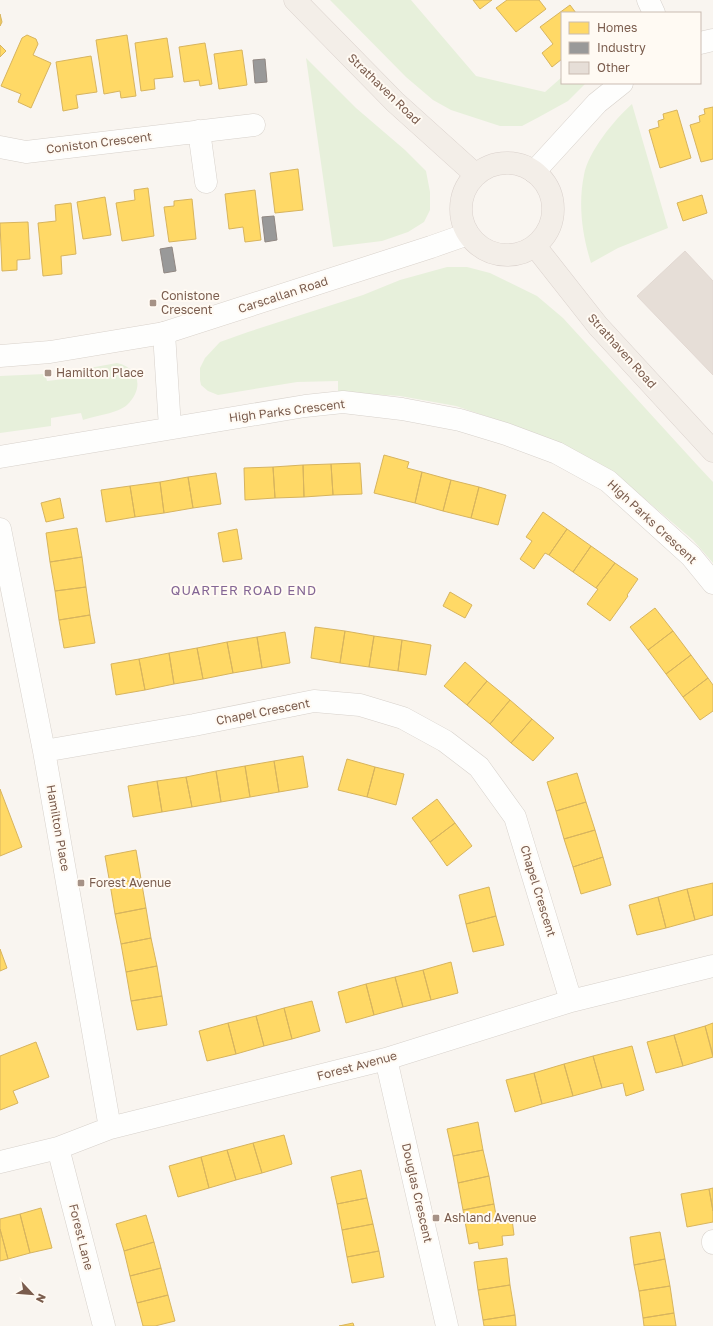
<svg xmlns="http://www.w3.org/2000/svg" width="713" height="1326" viewBox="0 0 713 1326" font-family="'Golos Text',sans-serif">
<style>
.green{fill:#e7f0db}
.homes{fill:#ffd966;stroke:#d7b45e}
.industry{fill:#999;stroke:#908782}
.building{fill:#e6ded7;stroke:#e2d8d2}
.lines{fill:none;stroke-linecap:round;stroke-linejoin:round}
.street-casing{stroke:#d7d1cb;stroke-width:23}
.secondary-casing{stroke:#d9d2cb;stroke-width:23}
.primary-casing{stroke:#dad1cc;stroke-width:23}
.street{stroke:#fefefd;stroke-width:22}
.secondary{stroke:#fefefd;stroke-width:22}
.primary{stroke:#f3eee8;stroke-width:22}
.poi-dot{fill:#a69286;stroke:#fffaf3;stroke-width:1.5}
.labels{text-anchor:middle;stroke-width:4;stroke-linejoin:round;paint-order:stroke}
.street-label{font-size:12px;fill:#7a5c4d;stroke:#fffaf3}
.poi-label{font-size:12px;fill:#7a5c4d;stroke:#fffaf3;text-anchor:start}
.neighbourhood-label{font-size:13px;letter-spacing:1px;fill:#846695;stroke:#fffaf3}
</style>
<rect width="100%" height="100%" fill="#f9f5f0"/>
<!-- green -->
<path class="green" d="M 330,0 L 411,0 L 476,76 L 545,92 L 562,77 L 562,83 L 586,83 L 568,101 L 539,117 L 522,126 L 500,126 L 451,110 L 433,100 L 406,77 Z
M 306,58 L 356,108 L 405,150 L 426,171 L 430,192 L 430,210 L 424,222 L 408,232 L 382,241 L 333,247 Z
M 632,104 L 668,228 L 618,248 L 591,263 C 582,234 578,204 584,175 C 588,152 614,120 632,104 Z
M 447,267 L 467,267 L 490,273 L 537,296 L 563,318 L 698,466 L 713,482 L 713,563 L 693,540 L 639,494 L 562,447 L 515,426 L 456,406 L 400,396 L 338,392 L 338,381 L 297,382 L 218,395 L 208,391 L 201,385 L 200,380 L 200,368 L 205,358 L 220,342 L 248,332 L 363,295 L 400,280 Z
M 117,363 C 140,368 144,389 127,405 C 118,413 95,416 83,420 L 81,413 L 51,418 L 51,426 L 0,433 L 0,376 L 45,374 L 47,381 L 73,378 L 73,371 Z"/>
<!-- homes -->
<path class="homes" d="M 473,0 L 492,0 L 480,9 Z
M 507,0 L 539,0 L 546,9 L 516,32 L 496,8 Z
M 570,5 L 576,13 L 562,13 L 562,59 L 552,67 L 542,53 L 553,44 L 540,27 Z
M 0,14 L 2,22 L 0,26 Z
M 27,35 L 36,39 L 38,44 L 33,55 L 51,63 L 31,108 L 18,102 L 21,94 L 1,86 L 22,38 Z
M 127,35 L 136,96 L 121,98 L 120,91 L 104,94 L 96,40 Z
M 167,38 L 173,77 L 154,79 L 155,89 L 141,91 L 135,43 Z
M 205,43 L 212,84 L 200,86 L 199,80 L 184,82 L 179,47 Z
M 0,45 L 6,51 L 0,57 Z
M 242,50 L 247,85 L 219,89 L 214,54 Z
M 91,56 L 97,92 L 76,95 L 78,108 L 63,111 L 56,62 Z
M 713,107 L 713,159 L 701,162 L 690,125 L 700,122 L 699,116 L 705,114 L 704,109 Z
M 677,110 L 691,158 L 660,168 L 649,130 L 659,127 L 658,121 L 664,119 L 663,114 Z
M 298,169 L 303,210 L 275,213 L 270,173 Z
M 148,188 L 154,236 L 122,241 L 116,203 L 135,200 L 134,190 Z
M 255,190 L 261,240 L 245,242 L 243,227 L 229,229 L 225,194 Z
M 702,195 L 707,213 L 683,221 L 677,203 Z
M 105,197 L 111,235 L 83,239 L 77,202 Z
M 192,199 L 196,239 L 169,242 L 164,207 L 174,206 L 174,201 Z
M 71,203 L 76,254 L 61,256 L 62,274 L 43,276 L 38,223 L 56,221 L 55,205 Z
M 28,222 L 30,259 L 17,260 L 17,270 L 2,271 L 0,223 Z
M 384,455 L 409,462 L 407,468 L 422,472 L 415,503 L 374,493 Z
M 360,463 L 362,494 L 333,495 L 331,464 Z
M 331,464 L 333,495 L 304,497 L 303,465 Z
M 303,465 L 304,497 L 275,498 L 273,467 Z
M 273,467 L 275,498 L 245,500 L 244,468 Z
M 422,472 L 451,480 L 443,511 L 415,503 Z
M 216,473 L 221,504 L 193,508 L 188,477 Z
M 188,477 L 193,508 L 164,513 L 160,482 Z
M 451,480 L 479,487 L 471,518 L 443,511 Z
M 160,482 L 164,513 L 135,517 L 130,486 Z
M 130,486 L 135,517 L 106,522 L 101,490 Z
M 479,487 L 506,495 L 498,525 L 471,518 Z
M 60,498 L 64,518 L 46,522 L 41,503 Z
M 543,512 L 567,529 L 549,555 L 545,553 L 534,569 L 520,559 L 532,541 L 526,537 Z
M 77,528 L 82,557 L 50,562 L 46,533 Z
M 237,529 L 242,559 L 223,562 L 218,533 Z
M 567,529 L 591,546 L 573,572 L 549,555 Z
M 591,546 L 615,563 L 596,588 L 573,572 Z
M 82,557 L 86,587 L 55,591 L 50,562 Z
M 615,563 L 638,579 L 627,595 L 628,596 L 610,621 L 587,604 L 598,589 L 596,588 Z
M 86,587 L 90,615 L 59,620 L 55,591 Z
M 450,592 L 472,605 L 465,618 L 443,606 Z
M 655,608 L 673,631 L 648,650 L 630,627 Z
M 90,615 L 95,643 L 64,648 L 59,620 Z
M 315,627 L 345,631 L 340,663 L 311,658 Z
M 345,631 L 374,636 L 369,667 L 340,663 Z
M 673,631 L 691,655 L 666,674 L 648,650 Z
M 285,632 L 290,663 L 262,668 L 257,637 Z
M 374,636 L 402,640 L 398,671 L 369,667 Z
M 257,637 L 262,668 L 233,673 L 227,642 Z
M 402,640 L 431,645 L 426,675 L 398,671 Z
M 227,642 L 233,673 L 203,679 L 197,648 Z
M 197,648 L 203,679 L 174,684 L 169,653 Z
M 169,653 L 174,684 L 145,690 L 139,659 Z
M 691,655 L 708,678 L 683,697 L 666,674 Z
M 139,659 L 145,690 L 116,695 L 111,664 Z
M 465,662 L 487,681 L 467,705 L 444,686 Z
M 708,678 L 713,685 L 713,711 L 700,720 L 683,697 Z
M 487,681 L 510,700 L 490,724 L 467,705 Z
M 510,700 L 532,719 L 511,743 L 490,724 Z
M 532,719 L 554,738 L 533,761 L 511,743 Z
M 303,756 L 308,787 L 279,792 L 274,761 Z
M 347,759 L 375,767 L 367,797 L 338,790 Z
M 274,761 L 279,792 L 250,797 L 245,766 Z
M 245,766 L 250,797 L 221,802 L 216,771 Z
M 375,767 L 404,774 L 396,805 L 367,797 Z
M 216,771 L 221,802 L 192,807 L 186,777 Z
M 577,773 L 586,802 L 556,811 L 547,782 Z
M 186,777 L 192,807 L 162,812 L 157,781 Z
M 157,781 L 162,812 L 133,817 L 128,786 Z
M 0,789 L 22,847 L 0,856 Z
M 437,799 L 455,823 L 430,842 L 412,818 Z
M 586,802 L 595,830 L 564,839 L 556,811 Z
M 455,823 L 472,846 L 447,866 L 430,842 Z
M 595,830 L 603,857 L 573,867 L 564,839 Z
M 136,850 L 141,879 L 110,884 L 105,856 Z
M 603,857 L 611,885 L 581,894 L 573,867 Z
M 141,879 L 146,908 L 115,914 L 110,884 Z
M 713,883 L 713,915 L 695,920 L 687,889 Z
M 489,887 L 496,916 L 466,924 L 459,895 Z
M 687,889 L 695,920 L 666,928 L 658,897 Z
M 658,897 L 666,928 L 637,935 L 629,905 Z
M 146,908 L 151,938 L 121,944 L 115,914 Z
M 496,916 L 504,945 L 473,952 L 466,924 Z
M 151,938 L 157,966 L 126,972 L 121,944 Z
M 0,949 L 7,968 L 0,971 Z
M 451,962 L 458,993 L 431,1000 L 423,970 Z
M 157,966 L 162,996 L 131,1001 L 126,972 Z
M 423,970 L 431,1000 L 403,1007 L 395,977 Z
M 395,977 L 403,1007 L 374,1015 L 366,984 Z
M 366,984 L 374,1015 L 346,1023 L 338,992 Z
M 162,996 L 167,1025 L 137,1030 L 131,1001 Z
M 312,1001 L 320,1031 L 292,1039 L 284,1008 Z
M 284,1008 L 292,1039 L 264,1046 L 256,1016 Z
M 256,1016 L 264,1046 L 236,1054 L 228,1023 Z
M 228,1023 L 236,1054 L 207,1061 L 199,1031 Z
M 713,1023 L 713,1055 L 705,1026 Z
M 705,1026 L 713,1057 L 683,1066 L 674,1035 Z
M 674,1035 L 683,1066 L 656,1073 L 647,1042 Z
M 36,1042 L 49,1077 L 13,1091 L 18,1103 L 0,1110 L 0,1056 Z
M 632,1046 L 644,1090 L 626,1096 L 623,1083 L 602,1088 L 593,1056 Z
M 593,1056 L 602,1088 L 573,1096 L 564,1064 Z
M 564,1064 L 573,1096 L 542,1104 L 534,1073 Z
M 534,1073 L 542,1104 L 515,1112 L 506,1080 Z
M 478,1122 L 483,1150 L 453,1156 L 447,1129 Z
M 284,1135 L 292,1164 L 262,1173 L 253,1143 Z
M 253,1143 L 262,1173 L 236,1180 L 227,1150 Z
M 227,1150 L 236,1180 L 209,1188 L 201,1157 Z
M 483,1150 L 489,1176 L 458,1183 L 453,1156 Z
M 201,1157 L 209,1188 L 178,1197 L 169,1166 Z
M 361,1170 L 367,1198 L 337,1204 L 331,1177 Z
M 489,1176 L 494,1204 L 463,1210 L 458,1183 Z
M 713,1188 L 713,1211 L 709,1189 Z
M 709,1189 L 713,1211 L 713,1222 L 687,1227 L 681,1194 Z
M 367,1198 L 373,1224 L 342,1230 L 337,1204 Z
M 494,1204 L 497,1221 L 512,1219 L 514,1235 L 502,1236 L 503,1245 L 479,1249 L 478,1242 L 469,1244 L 463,1210 Z
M 41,1208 L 52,1248 L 30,1253 L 20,1214 Z
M 20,1214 L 30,1253 L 8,1259 L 0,1229 L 0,1219 Z
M 146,1215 L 154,1242 L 124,1251 L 116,1224 Z
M 373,1224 L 379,1251 L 347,1257 L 342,1230 Z
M 0,1229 L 8,1259 L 0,1261 Z
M 660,1232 L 665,1259 L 634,1265 L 630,1237 Z
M 154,1242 L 161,1268 L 130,1276 L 124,1251 Z
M 379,1251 L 384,1277 L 352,1283 L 347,1257 Z
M 507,1258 L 510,1285 L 478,1290 L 474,1262 Z
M 665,1259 L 670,1286 L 639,1291 L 634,1265 Z
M 161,1268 L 168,1295 L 137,1303 L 130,1276 Z
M 510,1285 L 515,1315 L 483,1320 L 478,1290 Z
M 670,1286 L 674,1313 L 643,1318 L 639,1291 Z
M 168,1295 L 175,1321 L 155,1326 L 143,1326 L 137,1303 Z
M 674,1313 L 676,1326 L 644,1326 L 643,1318 Z
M 515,1315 L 516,1326 L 484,1326 L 483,1320 Z
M 353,1323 L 354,1326 L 339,1326 Z"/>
<!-- industry -->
<path class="industry" d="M 265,59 L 267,82 L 255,83 L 253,60 Z
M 274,216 L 277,240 L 265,242 L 262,217 Z
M 172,247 L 176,271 L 164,273 L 160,249 Z"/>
<!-- building -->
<path class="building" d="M 685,251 L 713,281 L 713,375 L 637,296 Z"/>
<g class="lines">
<!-- street casing -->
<g class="street-casing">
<path id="street" d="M 648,0 L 654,13
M 700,43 L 713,40
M 199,131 L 206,182
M 0,147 L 26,152 L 254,125
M 534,172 L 597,103 L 622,83
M 164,333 L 170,428
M 0,457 L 305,406 L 343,402 L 402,409 L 460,420 L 506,434 L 557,453 L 608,481 L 691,556 L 713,583
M 0,529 L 44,751 L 110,1128
M 44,751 L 194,725 L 314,701 L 360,705 L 403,718 L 445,741 L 479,767 L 515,817 L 571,1001
M 386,1059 L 447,1326
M 58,1148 L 104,1326
M 0,1162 L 58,1148 L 110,1128 L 386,1059 L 571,1001 L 713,966
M 713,1241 L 713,1243"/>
</g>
<!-- secondary casing -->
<g class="secondary-casing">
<path id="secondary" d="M 0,356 L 50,352 L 164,333 L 431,247 L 468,234"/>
</g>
<!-- primary casing -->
<g class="primary-casing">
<path id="primary" d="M 295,0 L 395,102 L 476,175
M461 209a46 46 0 1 1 92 0a46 46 0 1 1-92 0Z
M 535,246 L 598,326 L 713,451"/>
</g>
<!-- street -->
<use href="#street" class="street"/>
<!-- secondary -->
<use href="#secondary" class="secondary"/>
<!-- primary -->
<use href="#primary" class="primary"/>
</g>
<!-- markers -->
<g class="poi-dot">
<rect x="149" y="299" width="8" height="8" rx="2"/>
<rect x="44" y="369" width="8" height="8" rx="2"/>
<rect x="77" y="879" width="8" height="8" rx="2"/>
<rect x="432" y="1214" width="8" height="8" rx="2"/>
</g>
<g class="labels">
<!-- street labels -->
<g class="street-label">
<text transform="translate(384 89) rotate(44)" y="4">Strathaven Road</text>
<text transform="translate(99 143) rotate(-7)" y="4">Coniston Crescent</text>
<text transform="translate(283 295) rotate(-18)" y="4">Carscallan Road</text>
<text transform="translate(622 351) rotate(48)" y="4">Strathaven Road</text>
<text transform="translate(287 411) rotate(-7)" y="4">High Parks Crescent</text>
<text transform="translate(652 522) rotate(43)" y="4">High Parks Crescent</text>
<text transform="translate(263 712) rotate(-11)" y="4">Chapel Crescent</text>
<text transform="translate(58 828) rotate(80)" y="4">Hamilton Place</text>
<text transform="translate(538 891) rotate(73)" y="4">Chapel Crescent</text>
<text transform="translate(357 1066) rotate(-15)" y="4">Forest Avenue</text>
<text transform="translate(417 1193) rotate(77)" y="4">Douglas Crescent</text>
<text transform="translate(81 1237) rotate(76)" y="4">Forest Lane</text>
</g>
<!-- poi labels -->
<g class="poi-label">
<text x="161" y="300">Conistone<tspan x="161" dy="14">Crescent</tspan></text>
<text x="56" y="377">Hamilton Place</text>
<text x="89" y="887">Forest Avenue</text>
<text x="444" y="1222">Ashland Avenue</text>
</g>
<!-- neighbourhood labels -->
<g class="neighbourhood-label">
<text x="244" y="595">QUARTER ROAD END</text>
</g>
</g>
<!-- legend -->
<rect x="561" y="12" width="140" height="72" fill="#fffaf3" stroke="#cabbb1"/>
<rect x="569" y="22" width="20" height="12" fill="#ffd966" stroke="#cabbb1"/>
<text x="597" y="32" font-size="12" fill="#7a5c4d">Homes</text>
<rect x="569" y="42" width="20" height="12" fill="#999999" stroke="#cabbb1"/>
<text x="597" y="52" font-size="12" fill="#7a5c4d">Industry</text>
<rect x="569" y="62" width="20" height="12" fill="#e6ded7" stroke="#cabbb1"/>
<text x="597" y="72" font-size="12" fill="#7a5c4d">Other</text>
<!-- north arrow -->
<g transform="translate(32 1294) rotate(116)" stroke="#fffaf3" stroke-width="3" paint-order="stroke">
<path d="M0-3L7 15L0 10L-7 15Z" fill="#7a5c4d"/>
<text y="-6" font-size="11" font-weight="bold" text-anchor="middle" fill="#7a5c4d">N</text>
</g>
</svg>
